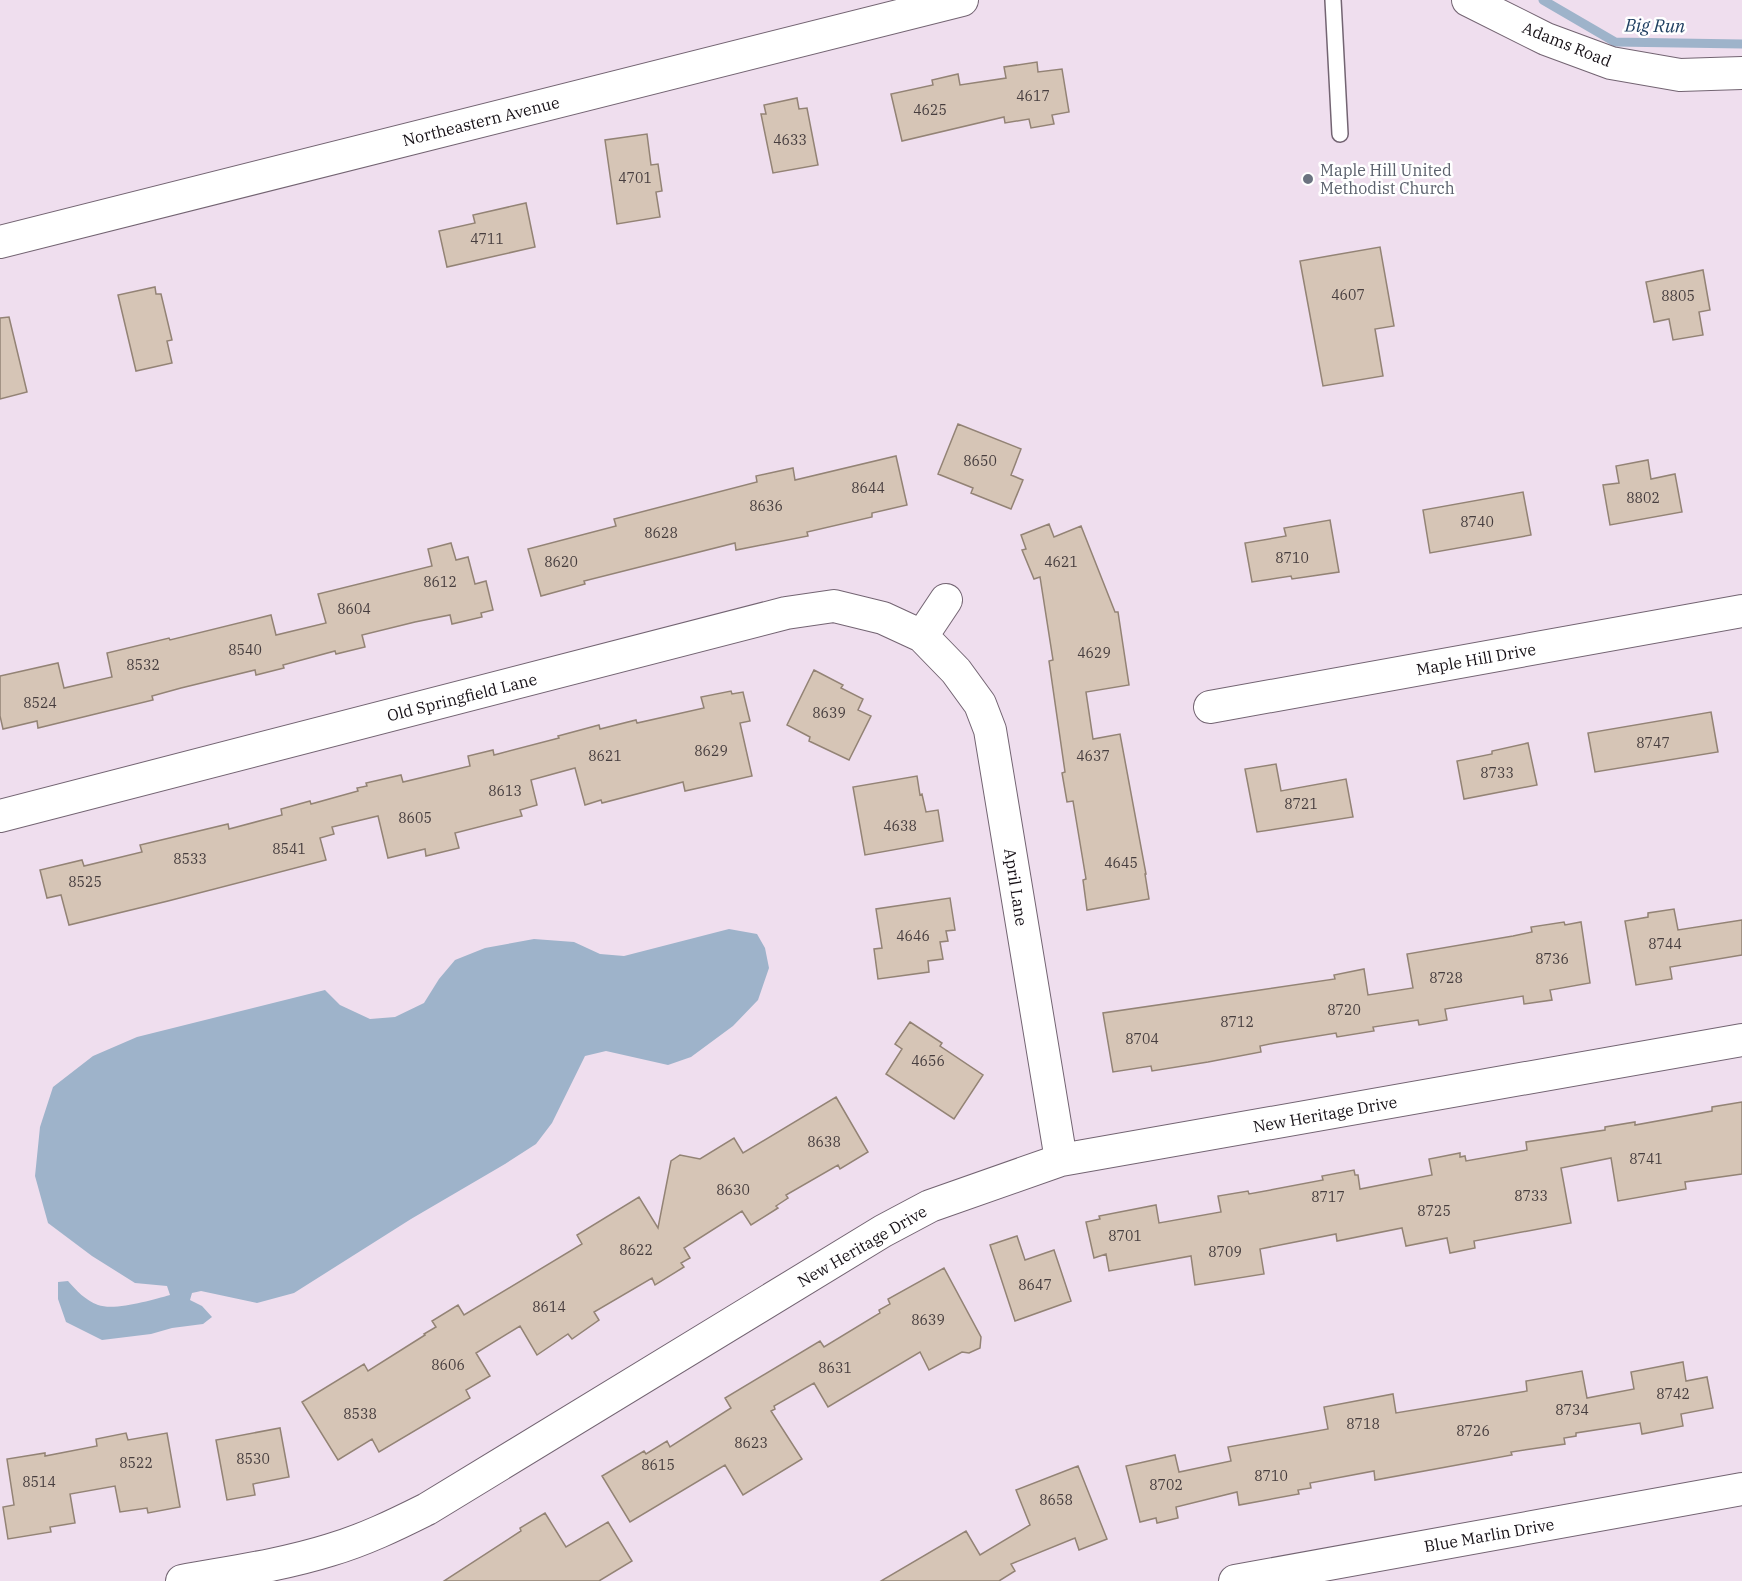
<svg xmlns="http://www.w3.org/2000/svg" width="1742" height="1581" viewBox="0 0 1742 1581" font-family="'IBM Plex Serif',serif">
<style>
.water{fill:#9eb3ca}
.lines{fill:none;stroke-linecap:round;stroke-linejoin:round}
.stream{stroke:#9eb3ca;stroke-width:9}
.building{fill:#d6c5b6;stroke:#938375;stroke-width:1.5}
.lane-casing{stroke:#736472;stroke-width:18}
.street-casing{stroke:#736472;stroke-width:34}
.lane{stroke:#fff;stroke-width:15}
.street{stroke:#fff;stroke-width:32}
.worship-dot{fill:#6b7280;stroke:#fff;stroke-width:2}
.labels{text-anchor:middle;stroke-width:5;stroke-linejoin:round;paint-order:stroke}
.number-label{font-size:14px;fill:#463d3e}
.street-label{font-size:16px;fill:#161016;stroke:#fff}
.worship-label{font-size:16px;fill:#5b616d;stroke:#fff;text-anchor:start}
.water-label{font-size:18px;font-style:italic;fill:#204062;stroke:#fff}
</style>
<rect width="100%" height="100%" fill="#efdeee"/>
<!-- water -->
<path class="water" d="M 729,929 L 757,934 L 765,948 L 769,968 L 758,1000 L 733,1026 L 691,1057 L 668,1065 L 606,1051 L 585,1056 L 552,1123 L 536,1144 L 505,1164 L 411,1219 L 294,1293 L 257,1303 L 201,1291 L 192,1293 L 190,1300 L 202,1306 L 212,1317 L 203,1324 L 172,1328 L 151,1334 L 102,1340 L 66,1322 L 58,1299 L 58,1282 L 68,1281 C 77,1291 85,1300 98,1305 C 115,1311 152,1300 170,1295 L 167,1286 L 135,1283 L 92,1256 L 48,1223 L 35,1176 L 40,1127 L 53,1087 L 93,1056 L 137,1037 L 325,990 L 340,1005 L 370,1019 L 395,1017 L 424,1003 L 439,979 L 455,960 L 485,948 L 534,939 L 574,942 L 600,954 L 624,956 Z"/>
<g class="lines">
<!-- stream -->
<path class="stream" d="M 1543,0 L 1615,42 L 1742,44"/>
</g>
<!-- building -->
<path class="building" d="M 1037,62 L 1038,72 L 1062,69 L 1069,112 L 1052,115 L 1054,124 L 1031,128 L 1029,119 L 1005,123 L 1004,117 L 902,141 L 891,94 L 933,85 L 932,80 L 958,74 L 960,85 L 1006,78 L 1004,67 Z
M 797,98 L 799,109 L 807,108 L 818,165 L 773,173 L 761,114 L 766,114 L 764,105 Z
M 647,134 L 651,165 L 658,164 L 662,191 L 656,192 L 660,217 L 617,224 L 605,140 Z
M 526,203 L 535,247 L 447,267 L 439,231 L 475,223 L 473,215 Z
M 1380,247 L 1394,326 L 1375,329 L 1383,376 L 1323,386 L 1300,261 Z
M 1703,270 L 1710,310 L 1699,312 L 1703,335 L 1673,340 L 1669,319 L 1654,322 L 1646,282 Z
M 155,287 L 156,294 L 161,294 L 172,340 L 167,341 L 172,363 L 136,371 L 118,295 Z
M 9,317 L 27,392 L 0,399 L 0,318 Z
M 958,424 L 1021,449 L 1011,475 L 1023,480 L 1011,509 L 971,493 L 973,488 L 938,474 Z
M 896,456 L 907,505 L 872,513 L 872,517 L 807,532 L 808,536 L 736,550 L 735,543 L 584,581 L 585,584 L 541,596 L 528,549 L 616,526 L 614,519 L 757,482 L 756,476 L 793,468 L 795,480 Z
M 1648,460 L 1651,479 L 1675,474 L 1682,512 L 1610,525 L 1603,485 L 1619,483 L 1616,466 Z
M 1523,492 L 1531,535 L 1430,553 L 1423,510 Z
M 1330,520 L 1339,572 L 1292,579 L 1291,576 L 1252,582 L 1245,543 L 1286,536 L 1284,528 Z
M 1049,524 L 1054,537 L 1081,526 L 1115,612 L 1118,612 L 1129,685 L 1086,692 L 1093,739 L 1120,734 L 1146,874 L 1145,874 L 1149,899 L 1087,910 L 1083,880 L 1086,879 L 1073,801 L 1067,802 L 1062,773 L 1065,772 L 1049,661 L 1053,660 L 1040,577 L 1034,579 L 1022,550 L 1026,549 L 1021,535 Z
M 451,543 L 456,560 L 468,557 L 475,584 L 486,581 L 493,610 L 481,613 L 482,617 L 452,624 L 450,615 L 415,622 L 362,635 L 365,647 L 336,654 L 335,651 L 283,665 L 284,668 L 256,675 L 255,670 L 181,688 L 152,696 L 153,700 L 38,728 L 37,721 L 3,729 L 0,716 L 0,676 L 58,663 L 64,688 L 112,677 L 107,653 L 169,638 L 170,640 L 271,615 L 276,635 L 326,623 L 318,594 L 432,566 L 428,549 Z
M 814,670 L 843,685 L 841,688 L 863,699 L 858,710 L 871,716 L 849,760 L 809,741 L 810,737 L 787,725 Z
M 731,691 L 732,694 L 743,692 L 750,721 L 740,723 L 752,776 L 685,791 L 683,782 L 602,803 L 601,800 L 585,805 L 575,768 L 531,780 L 537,805 L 520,810 L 522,816 L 455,833 L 459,848 L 426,856 L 425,849 L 388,858 L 378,816 L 332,827 L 334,834 L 320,838 L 326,860 L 168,901 L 69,925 L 61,895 L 47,898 L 40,870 L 82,860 L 84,866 L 142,852 L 140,845 L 228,824 L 229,829 L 282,815 L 281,809 L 310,801 L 311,804 L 358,791 L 357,788 L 367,786 L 366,783 L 401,775 L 403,782 L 470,766 L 468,756 L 493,750 L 494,755 L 559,738 L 558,736 L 599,725 L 600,729 L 636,720 L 637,723 L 704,708 L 701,697 Z
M 1711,712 L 1718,752 L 1595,772 L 1588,733 Z
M 1528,743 L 1537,785 L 1464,799 L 1457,761 L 1492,754 L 1492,751 Z
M 1276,764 L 1281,791 L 1346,779 L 1353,817 L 1257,832 L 1245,769 Z
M 917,776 L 920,795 L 922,794 L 926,812 L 938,810 L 943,841 L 865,855 L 853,787 Z
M 950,898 L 955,930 L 946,931 L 948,941 L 940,942 L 943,959 L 928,961 L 929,972 L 878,979 L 874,949 L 882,948 L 876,909 Z
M 1674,909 L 1678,930 L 1742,920 L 1742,955 L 1670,967 L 1672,979 L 1636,985 L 1625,921 L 1648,917 L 1648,913 Z
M 1564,922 L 1565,925 L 1581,922 L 1590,983 L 1550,990 L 1552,1000 L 1524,1004 L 1523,996 L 1445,1009 L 1447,1020 L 1419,1025 L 1418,1020 L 1373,1027 L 1374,1031 L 1337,1037 L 1336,1033 L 1275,1043 L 1260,1046 L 1261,1052 L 1208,1062 L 1152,1071 L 1151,1066 L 1113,1072 L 1103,1013 L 1335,979 L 1334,975 L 1364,969 L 1368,995 L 1413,988 L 1407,954 L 1513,936 L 1532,932 L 1531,927 Z
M 910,1022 L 942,1043 L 940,1046 L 983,1075 L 954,1119 L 886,1074 L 902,1049 L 895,1044 Z
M 836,1097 L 868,1152 L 840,1169 L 838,1165 L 786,1195 L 788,1198 L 776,1206 L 778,1208 L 751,1225 L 742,1211 L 684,1248 L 690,1258 L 681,1263 L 684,1267 L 655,1285 L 652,1278 L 594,1312 L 599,1320 L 572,1339 L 568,1334 L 537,1355 L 520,1326 L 476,1353 L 490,1376 L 466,1390 L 470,1398 L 379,1452 L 372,1439 L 338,1460 L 302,1402 L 364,1364 L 368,1371 L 425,1335 L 424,1334 L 436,1327 L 432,1321 L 458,1305 L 464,1315 L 582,1244 L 577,1235 L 639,1197 L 658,1228 L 671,1161 L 680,1155 L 700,1159 L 734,1138 L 743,1153 Z
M 1742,1102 L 1742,1174 L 1685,1182 L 1686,1189 L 1618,1201 L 1611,1158 L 1561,1168 L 1571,1223 L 1474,1241 L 1475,1248 L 1450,1253 L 1447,1238 L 1406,1246 L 1402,1228 L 1337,1241 L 1336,1234 L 1260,1249 L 1264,1274 L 1195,1285 L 1191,1256 L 1109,1271 L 1106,1254 L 1094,1258 L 1086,1222 L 1100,1219 L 1099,1216 L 1156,1205 L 1159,1223 L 1221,1212 L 1218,1196 L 1248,1191 L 1249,1194 L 1323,1180 L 1322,1176 L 1354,1170 L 1355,1175 L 1358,1175 L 1360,1189 L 1432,1175 L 1429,1159 L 1460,1153 L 1460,1157 L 1465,1156 L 1466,1161 L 1527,1150 L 1526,1142 L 1605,1130 L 1605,1127 L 1635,1122 L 1635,1125 L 1712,1111 L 1712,1107 Z
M 1017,1236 L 1025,1260 L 1054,1250 L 1071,1301 L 1015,1321 L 990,1245 Z
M 944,1268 L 981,1337 L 980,1348 L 969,1353 L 962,1352 L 929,1370 L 920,1352 L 828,1407 L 814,1383 L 774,1406 L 775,1409 L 771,1411 L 802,1459 L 743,1495 L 725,1465 L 630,1522 L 602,1476 L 644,1451 L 646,1454 L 667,1441 L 670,1447 L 731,1408 L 725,1398 L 820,1341 L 824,1347 L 880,1313 L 879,1310 L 890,1304 L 888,1299 Z
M 1683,1362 L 1686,1381 L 1707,1377 L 1713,1408 L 1681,1414 L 1683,1426 L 1642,1434 L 1640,1423 L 1576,1433 L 1576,1436 L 1564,1438 L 1565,1444 L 1511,1452 L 1512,1455 L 1375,1480 L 1374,1471 L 1310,1483 L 1311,1488 L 1298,1490 L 1299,1494 L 1239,1505 L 1237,1492 L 1176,1507 L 1178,1518 L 1157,1523 L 1156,1518 L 1140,1522 L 1126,1466 L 1175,1455 L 1179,1472 L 1231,1461 L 1228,1447 L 1328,1429 L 1324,1407 L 1393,1394 L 1396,1413 L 1527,1391 L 1526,1381 L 1582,1371 L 1587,1398 L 1634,1389 L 1631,1372 Z
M 280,1428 L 289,1477 L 253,1484 L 255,1495 L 227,1500 L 216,1440 Z
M 126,1433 L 128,1440 L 167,1433 L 180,1507 L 148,1513 L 147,1508 L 120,1512 L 115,1486 L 70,1494 L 75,1523 L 50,1527 L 51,1532 L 8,1539 L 3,1507 L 14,1505 L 7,1459 L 45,1453 L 45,1456 L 97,1446 L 96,1439 Z
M 1078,1466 L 1107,1539 L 1079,1550 L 1075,1538 L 1011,1564 L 1015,1571 L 999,1581 L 881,1581 L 966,1531 L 980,1555 L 1030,1525 L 1016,1490 Z
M 545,1513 L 566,1547 L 608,1522 L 632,1561 L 599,1581 L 444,1581 L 521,1531 L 520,1528 Z"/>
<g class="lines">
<!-- lane casing -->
<g class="lane-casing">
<path id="lane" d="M 1333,0 L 1340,134"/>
</g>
<!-- street casing -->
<g class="street-casing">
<path id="street" d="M 1468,0 L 1546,39 L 1611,63 L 1680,75 L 1742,73
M 0,242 L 962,0
M 922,636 L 946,600
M 1210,707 L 1742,611
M 0,816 L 786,613 L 834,606 L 883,618 L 922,636 L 956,671 L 980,704 L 990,730 L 1061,1160
M 182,1581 C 231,1572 282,1565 330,1550 C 364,1540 395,1525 427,1509 L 883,1231 L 930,1206 L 1061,1160 L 1742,1040
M 1235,1581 L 1742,1489"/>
</g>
<!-- lane -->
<use href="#lane" class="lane"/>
<!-- street -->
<use href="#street" class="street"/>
</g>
<!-- markers -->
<circle class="worship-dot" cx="1308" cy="179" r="6"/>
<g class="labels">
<!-- number labels -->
<g class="number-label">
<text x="1033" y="101">4617</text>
<text x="930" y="115">4625</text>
<text x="790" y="145">4633</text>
<text x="635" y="183">4701</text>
<text x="487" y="244">4711</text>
<text x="1348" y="300">4607</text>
<text x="1678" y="301">8805</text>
<text x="980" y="466">8650</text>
<text x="868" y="493">8644</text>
<text x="1643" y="503">8802</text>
<text x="766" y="511">8636</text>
<text x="1477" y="527">8740</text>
<text x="661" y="538">8628</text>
<text x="1292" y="563">8710</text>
<text x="561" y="567">8620</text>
<text x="1061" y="567">4621</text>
<text x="440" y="587">8612</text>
<text x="354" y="614">8604</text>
<text x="245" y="655">8540</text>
<text x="1094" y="658">4629</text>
<text x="143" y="670">8532</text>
<text x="40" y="708">8524</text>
<text x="829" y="718">8639</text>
<text x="1653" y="748">8747</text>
<text x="711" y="756">8629</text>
<text x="605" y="761">8621</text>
<text x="1093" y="761">4637</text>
<text x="1497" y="778">8733</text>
<text x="505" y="796">8613</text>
<text x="1301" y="809">8721</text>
<text x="415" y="823">8605</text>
<text x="900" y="831">4638</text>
<text x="289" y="854">8541</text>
<text x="190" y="864">8533</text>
<text x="1121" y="868">4645</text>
<text x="85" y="887">8525</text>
<text x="913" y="941">4646</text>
<text x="1665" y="949">8744</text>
<text x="1552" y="964">8736</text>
<text x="1446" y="983">8728</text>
<text x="1344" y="1015">8720</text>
<text x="1237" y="1027">8712</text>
<text x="1142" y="1044">8704</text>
<text x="928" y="1066">4656</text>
<text x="824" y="1147">8638</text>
<text x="1646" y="1164">8741</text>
<text x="733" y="1195">8630</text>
<text x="1531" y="1201">8733</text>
<text x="1328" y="1202">8717</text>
<text x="1434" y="1216">8725</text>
<text x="1125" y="1241">8701</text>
<text x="636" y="1255">8622</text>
<text x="1225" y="1257">8709</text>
<text x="1035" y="1290">8647</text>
<text x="549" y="1312">8614</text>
<text x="928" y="1325">8639</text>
<text x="448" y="1370">8606</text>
<text x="835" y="1373">8631</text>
<text x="1673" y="1399">8742</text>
<text x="1572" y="1415">8734</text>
<text x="360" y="1419">8538</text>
<text x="1363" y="1429">8718</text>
<text x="1473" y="1436">8726</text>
<text x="751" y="1448">8623</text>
<text x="253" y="1464">8530</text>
<text x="136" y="1468">8522</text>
<text x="658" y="1470">8615</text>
<text x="1271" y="1481">8710</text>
<text x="39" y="1487">8514</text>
<text x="1166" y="1490">8702</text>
<text x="1056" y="1505">8658</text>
</g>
<!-- street labels -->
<g class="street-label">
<text transform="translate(1567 44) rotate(22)" y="6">Adams Road</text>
<text transform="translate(481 121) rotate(-14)" y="6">Northeastern Avenue</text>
<text transform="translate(1476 659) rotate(-10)" y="6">Maple Hill Drive</text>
<text transform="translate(462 697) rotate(-14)" y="6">Old Springfield Lane</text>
<text transform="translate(1016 887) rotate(81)" y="6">April Lane</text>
<text transform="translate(1325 1114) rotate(-10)" y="6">New Heritage Drive</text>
<text transform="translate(862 1246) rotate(-30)" y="6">New Heritage Drive</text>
<text transform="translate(1489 1535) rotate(-10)" y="6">Blue Marlin Drive</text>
</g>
<!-- worship labels -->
<g class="worship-label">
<text x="1320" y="176">Maple Hill United<tspan x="1320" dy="18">Methodist Church</tspan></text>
</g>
<!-- water labels -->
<g class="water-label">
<text transform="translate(1655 26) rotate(1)" y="6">Big Run</text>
</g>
</g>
</svg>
